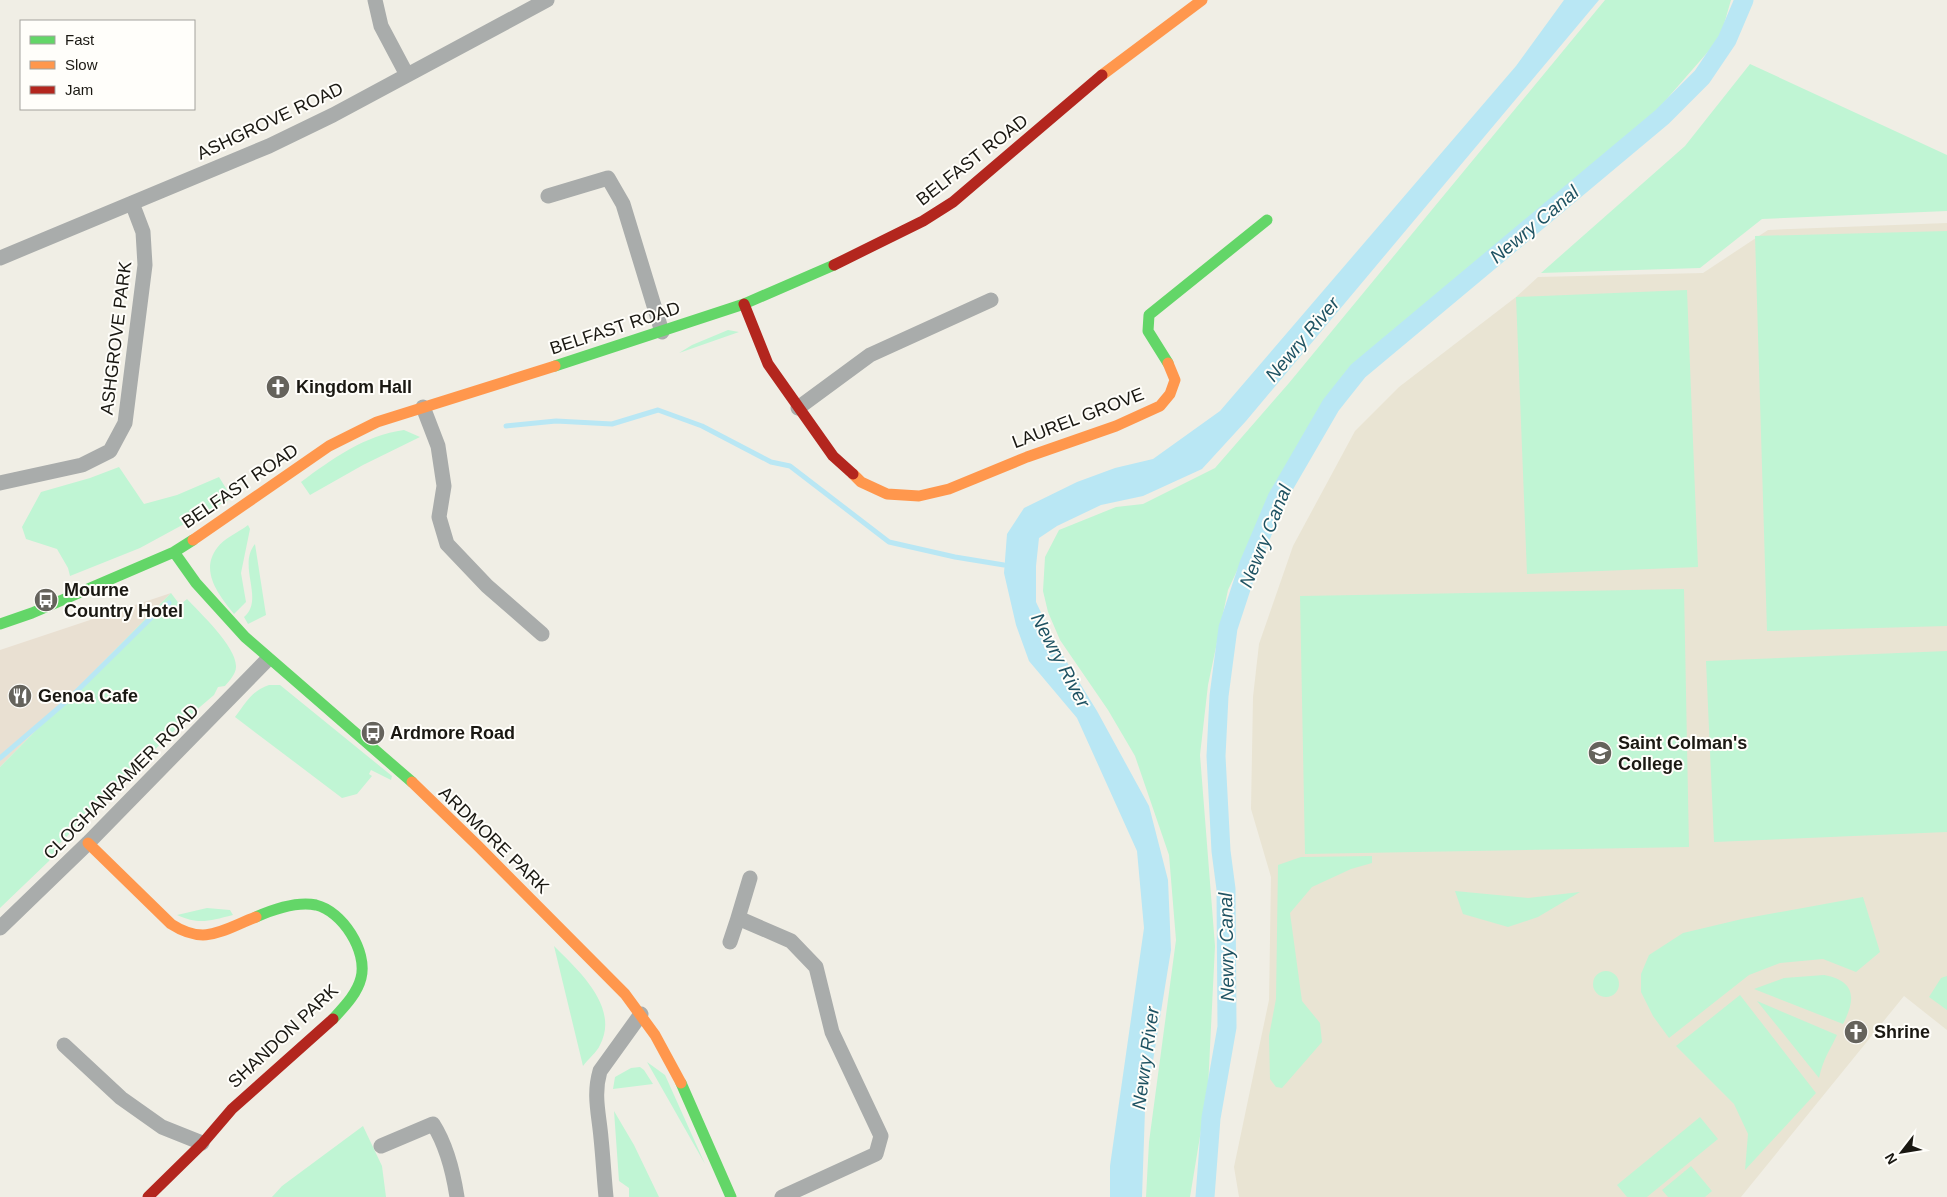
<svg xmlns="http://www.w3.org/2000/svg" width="1947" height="1197" viewBox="0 0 1947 1197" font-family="Arial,sans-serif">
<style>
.commercial{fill:#e9e0d2}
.built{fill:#e9e4d3}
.green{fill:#c0f5d4}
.water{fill:#b9e7f4}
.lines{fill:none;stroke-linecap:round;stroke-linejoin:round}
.stream{stroke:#b9e7f4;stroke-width:5}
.canal{stroke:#b9e7f4;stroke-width:19}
.street{stroke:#a9acab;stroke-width:15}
.fast{stroke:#63d668;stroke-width:11}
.slow{stroke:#ff974d;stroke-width:11}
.jam{stroke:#b3261e;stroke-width:11}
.labels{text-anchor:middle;stroke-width:4;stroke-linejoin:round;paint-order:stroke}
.street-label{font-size:18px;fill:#1a1812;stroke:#fffefa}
.poi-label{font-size:18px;font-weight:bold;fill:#1a1812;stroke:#fffefa;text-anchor:start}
.water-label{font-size:19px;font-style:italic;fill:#1f5363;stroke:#fffefa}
</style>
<rect width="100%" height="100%" fill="#f0eee5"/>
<!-- commercial -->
<path class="commercial" d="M 171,593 L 41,725 L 0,767 L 0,650 Z"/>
<!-- built -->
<path class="built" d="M 1947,223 L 1947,1030 L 1904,996 L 1741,1197 L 1239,1197 L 1234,1167 L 1269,1000 L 1271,877 L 1251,809 L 1253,697 L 1259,644 L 1293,546 L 1355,431 L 1399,387 L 1516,297 L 1538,277 L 1703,273 L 1768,230 Z"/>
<!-- green -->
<path class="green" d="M 1605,0 L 1731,0 L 1720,38 L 1644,125 L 1351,372 L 1284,470 L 1228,590 L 1208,685 L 1200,755 L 1215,946 L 1208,1088 L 1190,1197 L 1146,1197 L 1149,1142 L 1176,940 L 1169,855 L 1135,756 L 1108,710 L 1060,640 L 1048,612 L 1043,591 L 1045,557 L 1059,530 L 1116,507 L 1143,504 L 1215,468 L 1289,383 Z
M 1750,64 L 1947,155 L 1947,211 L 1762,219 L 1700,268 L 1541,273 L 1685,146 Z
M 1947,231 L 1947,626 L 1767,631 L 1755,236 Z
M 1687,290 L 1698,567 L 1527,574 L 1516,297 Z
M 728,330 L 739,332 L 679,353 L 692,345 Z
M 404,430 L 420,437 L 363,465 L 310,495 L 301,482 C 332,459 365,435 404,430 Z
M 119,467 L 144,504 L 177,495 L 219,477 L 232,498 L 140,548 L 70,576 L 68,568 L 57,549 L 26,539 L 22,527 L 41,492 L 90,478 Z
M 248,525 L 250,529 L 241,573 L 246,602 L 234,614 C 220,596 199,572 217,548 C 223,539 239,532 248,525 Z
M 255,544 L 266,615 L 248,624 L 244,617 C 265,599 237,566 255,544 Z
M 1684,589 L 1689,847 L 1305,854 L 1300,596 Z
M 171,593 L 180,605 L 187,599 C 200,613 237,647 236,667 C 236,674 229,681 225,686 L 218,687 L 214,695 L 187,718 L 58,845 L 49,861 L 0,908 L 0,767 Z
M 1947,651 L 1947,832 L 1714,842 L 1706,661 Z
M 269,685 L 280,685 L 392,776 L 391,780 L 371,770 L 369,774 L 372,776 L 357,794 L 342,798 L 235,717 C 246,703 251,691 269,685 Z
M 1372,856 L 1372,863 L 1351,869 L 1312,887 L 1290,913 L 1302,1001 L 1320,1023 L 1322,1042 L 1282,1088 L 1276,1087 L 1270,1079 L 1269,1036 L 1276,999 L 1278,865 L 1301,857 Z
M 1455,891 L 1528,898 L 1580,892 L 1538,917 L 1508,927 L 1463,914 Z
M 1863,897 L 1880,952 L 1856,972 L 1823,959 L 1780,963 L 1749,975 L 1669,1038 L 1653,1016 L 1641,992 L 1641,974 L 1649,955 L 1683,933 L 1742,919 Z
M 207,908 L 230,910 L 233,915 C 209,921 199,925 177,915 Z
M 554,946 C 578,970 620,1007 600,1045 C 597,1052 588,1059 583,1066 Z
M1593 984a13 13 0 1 1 26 0a13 13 0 1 1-26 0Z
M 1824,975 C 1856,981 1856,999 1843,1024 L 1754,989 L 1784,978 Z
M 1947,976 L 1947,1010 L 1929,997 L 1941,978 Z
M 1740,995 L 1816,1093 L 1745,1170 L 1748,1134 L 1734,1104 L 1676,1046 Z
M 1757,1001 L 1837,1035 C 1829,1052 1823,1059 1819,1078 Z
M 647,1062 L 665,1075 L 705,1164 Z
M 640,1067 L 644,1070 L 653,1084 L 613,1089 L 615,1077 L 631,1068 Z
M 614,1111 L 634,1145 L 659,1197 L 629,1197 L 629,1188 L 619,1181 Z
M 1700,1117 L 1718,1139 L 1647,1197 L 1627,1197 L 1617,1185 Z
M 363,1126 L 382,1166 L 386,1197 L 272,1197 L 282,1186 Z
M 1691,1166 L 1712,1191 L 1705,1197 L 1668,1197 L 1662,1190 Z"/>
<!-- water -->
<path class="water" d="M 1564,0 L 1599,0 L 1246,421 L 1202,469 L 1143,496 L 1101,505 L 1057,526 L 1039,538 L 1036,566 L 1036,602 L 1057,646 L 1097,711 L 1149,806 L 1168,880 L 1171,950 L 1145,1110 L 1142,1197 L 1110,1197 L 1110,1166 L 1144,928 L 1137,851 L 1077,718 L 1029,661 L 1016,625 L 1004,573 L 1007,534 L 1024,508 L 1077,482 L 1115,468 L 1153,459 L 1220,411 L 1516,66 Z"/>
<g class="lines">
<!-- stream -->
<path class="stream" d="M 506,426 L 556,421 L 612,424 L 658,410 L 702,426 L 771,462 L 790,466 L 889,542 L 955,557 L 1004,565
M 0,758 L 69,699 L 157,612 L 169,603"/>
<!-- canal -->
<path class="canal" d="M 1205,1197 L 1211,1118 L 1227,1027 L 1226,889 L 1221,851 L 1216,756 L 1219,696 L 1228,628 L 1249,564 L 1277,498 L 1331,405 L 1358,371 L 1662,117 L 1702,77 L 1727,40 L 1744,0"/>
<!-- street -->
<path class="street" d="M 375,0 L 381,26 L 407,75
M 548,196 L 608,178 L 623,204 L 662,332
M 0,258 L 269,146 L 333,115 L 547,0
M 423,407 L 438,446 L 444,486 L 439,517 L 447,544 L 487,586 L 542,634
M 798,408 L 870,355 L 991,300
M 0,483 L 82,465 L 110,451 L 125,423 L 145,265 L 143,232 L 132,203
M 750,878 L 738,918 L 791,941 L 816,967 L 832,1032 L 881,1136 L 876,1154 L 782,1197
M 0,928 L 88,843 L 267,660
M 730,942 L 738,918
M 64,1045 L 121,1098 L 162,1127 L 202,1143
M 381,1146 L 433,1124 C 447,1146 453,1171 457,1197
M 606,1197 C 604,1177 603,1157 601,1138 C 599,1114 593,1095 600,1071 L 641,1014"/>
<!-- fast -->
<path class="fast" d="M 1168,363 L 1148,331 L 1149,315 L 1267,220
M 555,366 L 744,304 L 834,265
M 174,552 L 196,583 L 245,637 L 412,782
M 0,624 L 32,613 L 174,552 L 193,540
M 256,917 C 274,909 296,901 316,905 C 342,911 368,951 361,978 C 357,994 344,1007 333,1019
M 681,1083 L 731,1197"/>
<!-- slow -->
<path class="slow" d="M 1102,75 L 1202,0
M 853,474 L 861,482 L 887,494 L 919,496 L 949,489 L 1027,457 L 1116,426 L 1160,406 L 1170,394 L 1175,380 L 1168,363
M 193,540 L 329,446 L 377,422 L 555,366
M 412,782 L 478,846 L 625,994 L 655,1035 L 681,1083
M 88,843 L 171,924 C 205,946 222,930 256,917"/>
<!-- jam -->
<path class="jam" d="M 834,265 L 923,221 L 953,202 L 1102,75
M 744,304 L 768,364 L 833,456 L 853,474
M 148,1197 L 202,1144 L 232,1109 L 333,1019"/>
</g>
<!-- icons -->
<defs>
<g id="church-disc" transform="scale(1.25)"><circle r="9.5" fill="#65635c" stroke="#fffefa"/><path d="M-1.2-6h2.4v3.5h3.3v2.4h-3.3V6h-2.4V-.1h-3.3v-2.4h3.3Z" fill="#fff"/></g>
<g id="bus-disc" transform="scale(1.25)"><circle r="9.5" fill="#65635c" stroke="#fffefa"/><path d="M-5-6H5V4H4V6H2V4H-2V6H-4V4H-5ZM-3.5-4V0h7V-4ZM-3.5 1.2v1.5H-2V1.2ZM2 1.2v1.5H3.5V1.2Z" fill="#fff"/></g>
<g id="restaurant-disc" transform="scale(1.25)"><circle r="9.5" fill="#65635c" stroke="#fffefa"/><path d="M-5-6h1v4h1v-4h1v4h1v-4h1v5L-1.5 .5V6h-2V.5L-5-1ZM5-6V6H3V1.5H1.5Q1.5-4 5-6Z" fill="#fff"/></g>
<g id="school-disc" transform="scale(1.25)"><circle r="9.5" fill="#65635c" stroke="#fffefa"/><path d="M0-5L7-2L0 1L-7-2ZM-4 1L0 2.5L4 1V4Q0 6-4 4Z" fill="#fff"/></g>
</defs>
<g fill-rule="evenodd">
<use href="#church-disc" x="278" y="387"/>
<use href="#bus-disc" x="46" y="600"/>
<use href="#restaurant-disc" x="20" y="696"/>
<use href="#bus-disc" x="373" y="733"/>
<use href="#school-disc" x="1600" y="753"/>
<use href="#church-disc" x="1856" y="1032"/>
</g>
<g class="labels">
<!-- street labels -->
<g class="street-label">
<text transform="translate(270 121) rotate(-25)" y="6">ASHGROVE ROAD</text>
<text transform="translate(972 160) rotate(-38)" y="6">BELFAST ROAD</text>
<text transform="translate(615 328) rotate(-18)" y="6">BELFAST ROAD</text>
<text transform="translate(116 338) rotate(-83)" y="6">ASHGROVE PARK</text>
<text transform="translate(1078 418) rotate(-21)" y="6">LAUREL GROVE</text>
<text transform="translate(240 486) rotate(-34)" y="6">BELFAST ROAD</text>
<text transform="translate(121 782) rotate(-45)" y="6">CLOGHANRAMER ROAD</text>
<text transform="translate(494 840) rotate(44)" y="6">ARDMORE PARK</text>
<text transform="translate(283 1036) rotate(-43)" y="6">SHANDON PARK</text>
</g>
<!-- poi labels -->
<g class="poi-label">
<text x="296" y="393">Kingdom Hall</text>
<text x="64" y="596">Mourne<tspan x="64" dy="21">Country Hotel</tspan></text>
<text x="38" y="702">Genoa Cafe</text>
<text x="390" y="739">Ardmore Road</text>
<text x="1618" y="749">Saint Colman's<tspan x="1618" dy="21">College</tspan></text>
<text x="1874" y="1038">Shrine</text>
</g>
<!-- water labels -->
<g class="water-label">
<text transform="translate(1534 224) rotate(-40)" y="7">Newry Canal</text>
<text transform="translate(1302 339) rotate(-50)" y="7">Newry River</text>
<text transform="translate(1265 536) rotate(-68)" y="7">Newry Canal</text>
<text transform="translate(1061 660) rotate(62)" y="7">Newry River</text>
<text transform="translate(1226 947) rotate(-91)" y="7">Newry Canal</text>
<text transform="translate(1145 1058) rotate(-82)" y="7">Newry River</text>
</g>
</g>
<!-- legend -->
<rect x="20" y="20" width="175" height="90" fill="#fffefa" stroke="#a3a29d"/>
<rect x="30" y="36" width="25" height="8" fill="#63d668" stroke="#a3a29d"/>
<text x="65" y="45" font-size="15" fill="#1a1812">Fast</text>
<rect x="30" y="61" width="25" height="8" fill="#ff974d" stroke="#a3a29d"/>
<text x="65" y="70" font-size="15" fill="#1a1812">Slow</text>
<rect x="30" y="86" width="25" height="8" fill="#b3261e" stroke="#a3a29d"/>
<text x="65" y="95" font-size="15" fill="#1a1812">Jam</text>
<!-- north arrow -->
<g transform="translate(1902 1152) rotate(239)" stroke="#fffefa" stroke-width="4" paint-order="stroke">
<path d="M0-4L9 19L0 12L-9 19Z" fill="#1a1812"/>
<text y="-8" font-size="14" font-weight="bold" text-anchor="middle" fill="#1a1812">N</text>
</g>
</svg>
